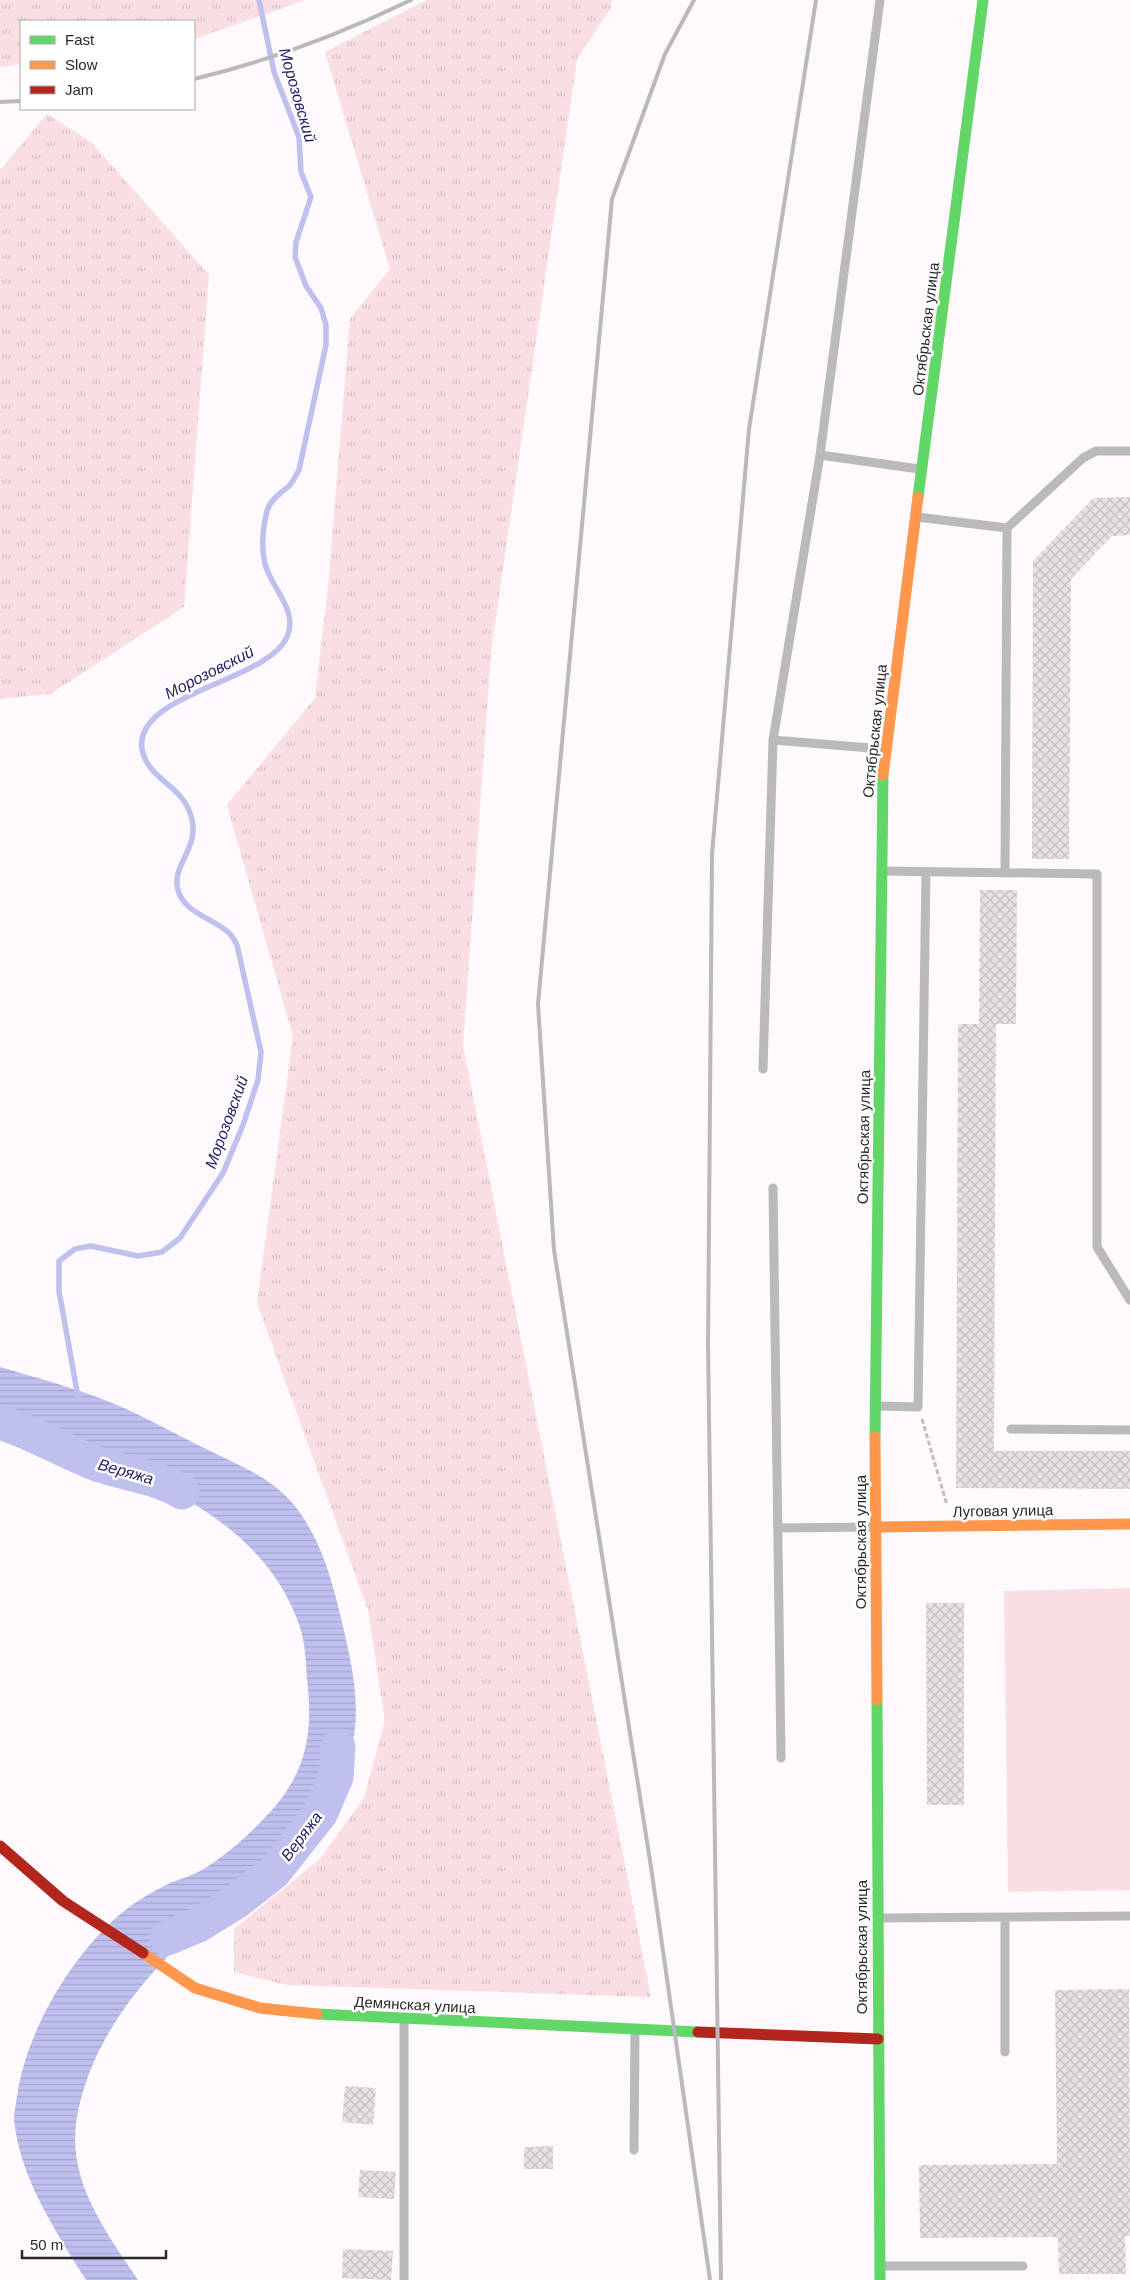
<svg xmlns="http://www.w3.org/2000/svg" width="1130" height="2280" viewBox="0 0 1130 2280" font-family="Arial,sans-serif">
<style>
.grass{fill:url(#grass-tufts)}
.garden{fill:#fadfe2}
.water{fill:url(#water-rules)}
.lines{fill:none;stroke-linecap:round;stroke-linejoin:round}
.stream{stroke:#bfc0ee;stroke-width:5.5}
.river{stroke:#bfc0ee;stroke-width:35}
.building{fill:url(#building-cross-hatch)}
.path{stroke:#bfbebf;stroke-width:3;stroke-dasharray:5 2.5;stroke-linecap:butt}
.lane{stroke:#bab9bb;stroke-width:9}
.fast{stroke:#63d668;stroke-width:11}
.slow{stroke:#ff974d;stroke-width:11}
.jam{stroke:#b3261e;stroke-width:11}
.rail{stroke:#bab8ba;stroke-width:4}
.labels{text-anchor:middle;stroke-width:5;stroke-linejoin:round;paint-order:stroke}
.street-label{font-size:15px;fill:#2b282b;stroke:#fff}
.water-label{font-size:16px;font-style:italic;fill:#281d67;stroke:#fff}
</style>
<defs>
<pattern id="grass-tufts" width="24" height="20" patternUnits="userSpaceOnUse" patternTransform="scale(1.25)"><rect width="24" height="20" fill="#fadfe2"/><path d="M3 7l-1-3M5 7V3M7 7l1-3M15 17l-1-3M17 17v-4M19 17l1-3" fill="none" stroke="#d6bfc2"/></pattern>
<pattern id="water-rules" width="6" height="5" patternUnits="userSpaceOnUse" patternTransform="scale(1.25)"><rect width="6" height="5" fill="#bfc0ee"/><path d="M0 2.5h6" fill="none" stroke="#a4a5cc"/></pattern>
<pattern id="building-cross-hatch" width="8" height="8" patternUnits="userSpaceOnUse" patternTransform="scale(1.25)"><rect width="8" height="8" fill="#e5e1e4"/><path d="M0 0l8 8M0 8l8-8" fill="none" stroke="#c5c1c4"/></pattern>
</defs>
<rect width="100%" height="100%" fill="#fdf9fd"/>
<!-- grass -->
<path class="grass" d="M 0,0 L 306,0 L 194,39 L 194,21 L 21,21 L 21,64 L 0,67 Z
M 427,0 L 612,0 L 610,9 L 577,59 L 491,651 L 463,1046 L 651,1997 L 287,1985 L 234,1972 L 234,1929 L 320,1859 L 364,1798 L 385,1721 L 368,1610 L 257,1303 L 293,1036 L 227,805 L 315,698 L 328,588 L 350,319 L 390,269 L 325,52 Z
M 47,114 L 92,143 L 209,275 L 184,607 L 50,694 L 0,699 L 0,170 Z"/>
<!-- garden -->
<path class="garden" d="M 1130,1588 L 1130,1890 L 1008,1892 L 1004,1591 Z"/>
<!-- water -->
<path class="water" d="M 0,1367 C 37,1378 76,1388 112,1403 C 144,1416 175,1434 206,1449 C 237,1464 272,1478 294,1505 C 318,1535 329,1570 338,1606 C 348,1647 362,1699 353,1740 C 351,1748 347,1756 344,1763 C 325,1807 294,1844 260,1876 C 248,1888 233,1896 221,1907 C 156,1962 92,2031 77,2117 C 66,2180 105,2230 138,2280 L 86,2280 C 56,2232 20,2178 14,2120 C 14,2113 16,2104 17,2097 C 26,2029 77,1945 132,1905 C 143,1897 156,1890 168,1884 C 178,1879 190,1877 200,1871 C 226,1856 252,1832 272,1810 C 308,1769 313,1731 307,1679 C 306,1662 305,1643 300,1627 C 258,1502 110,1464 0,1423 Z"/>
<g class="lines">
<!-- stream -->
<path class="stream" d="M 78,1397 L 59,1291 L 59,1261 L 75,1249 L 91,1246 L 138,1256 L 162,1252 L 180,1238 L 223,1173 L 243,1125 L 258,1080 L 261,1052 L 237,945 C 235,941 232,936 229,933 C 213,918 184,913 178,890 C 170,863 206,846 188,808 C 178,785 146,776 142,749 C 134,693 267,682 287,637 C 299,610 271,588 265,564 C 261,547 263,527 267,511 C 270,500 281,493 289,486 C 293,482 296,475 299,470 L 326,345 L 326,325 L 321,308 L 306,286 L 295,257 L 296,242 L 311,197 L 301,172 L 299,137 L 274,72 L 259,0
M 90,1449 L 93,1462"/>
<!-- river -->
<path class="river" d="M 0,1422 C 32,1432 60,1449 92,1462 C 122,1474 154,1475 182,1492
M 167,1938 L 198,1925 L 237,1901 L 274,1872 L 320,1814 L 336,1777 L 338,1747"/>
</g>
<!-- building -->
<path class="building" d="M 1130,497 L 1130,535 L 1112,536 L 1071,579 L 1069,859 L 1032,859 L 1033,561 L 1093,498 Z
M 980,890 L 1017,890 L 1016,1024 L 996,1024 L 994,1451 L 1130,1451 L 1130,1489 L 956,1488 L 958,1024 L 979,1024 Z
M 926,1603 L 964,1603 L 964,1805 L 927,1805 Z
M 1129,1989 L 1130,2236 L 1125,2236 L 1126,2274 L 1059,2274 L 1058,2237 L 920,2238 L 919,2165 L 1057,2164 L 1055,1990 Z
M 345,2086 L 376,2088 L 373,2125 L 342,2122 Z
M 553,2146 L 553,2169 L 524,2169 L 524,2147 Z
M 360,2170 L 396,2172 L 394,2199 L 358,2197 Z
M 343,2249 L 393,2251 L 391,2280 L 342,2278 Z"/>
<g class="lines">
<!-- path -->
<path class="path" d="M 922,1419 L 947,1505"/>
<!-- lane -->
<path class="lane" d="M 820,455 L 919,469
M 917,517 L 1007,528 L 1083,458 L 1096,451 L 1130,451
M 773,740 L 820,455 L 880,0
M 882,871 L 1097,874 L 1097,1247 L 1130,1300
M 1005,873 L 1007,528
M 763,1069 L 773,740 L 883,749
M 773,1188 L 781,1758
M 878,1406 L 918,1407 L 926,872
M 1011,1429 L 1130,1430
M 778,1528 L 875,1527
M 879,1918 L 1130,1916
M 1005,1918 L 1005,2052
M 404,2020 L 404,2280
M 634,2150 L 635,2030
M 883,2266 L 1023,2266"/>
<!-- fast -->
<path class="fast" d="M 918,497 L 983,0
M 875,1437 L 883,775
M 877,1700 L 880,2280
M 317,2014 L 698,2032"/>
<!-- slow -->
<path class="slow" d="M 883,775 L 918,497
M 875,1437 L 877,1700
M 876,1527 L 1130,1524
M 143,1953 L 195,1988 L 260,2008 L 317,2014"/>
<!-- jam -->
<path class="jam" d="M 0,1846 L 63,1901 L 143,1953
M 698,2032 L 878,2039"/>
<!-- rail -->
<path class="rail" d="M 694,0 L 665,54 L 612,199 L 538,1004 L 554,1250 L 651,1867 L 710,2280
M 194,79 C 269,61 341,34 411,0
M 0,102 L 21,101
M 721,2280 L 708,1345 L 712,854 L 749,429 L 816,0"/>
</g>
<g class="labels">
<!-- street labels -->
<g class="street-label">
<text transform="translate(926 329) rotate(-83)" y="5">Октябрьская улица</text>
<text transform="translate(875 731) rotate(-84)" y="5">Октябрьская улица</text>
<text transform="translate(864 1137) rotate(-89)" y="5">Октябрьская улица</text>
<text transform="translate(1003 1511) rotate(-1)" y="5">Луговая улица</text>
<text transform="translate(861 1542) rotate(-90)" y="5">Октябрьская улица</text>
<text transform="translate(862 1947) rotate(-90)" y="5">Октябрьская улица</text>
<text transform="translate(415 2005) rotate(3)" y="5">Демянская улица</text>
</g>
<!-- water labels -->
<g class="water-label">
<text transform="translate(298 95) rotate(74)" y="6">Морозовский</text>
<text transform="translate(209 672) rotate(-27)" y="6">Морозовский</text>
<text transform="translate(226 1122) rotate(-70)" y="6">Морозовский</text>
<text transform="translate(126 1471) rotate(16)" y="6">Веряжа</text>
<text transform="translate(301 1836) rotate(-53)" y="6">Веряжа</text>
</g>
</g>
<!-- legend -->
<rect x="20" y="20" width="175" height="90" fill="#ffffff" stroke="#aaa9aa"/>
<rect x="30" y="36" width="25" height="8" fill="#63d668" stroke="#aaa9aa"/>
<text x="65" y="45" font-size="15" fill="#2b282b">Fast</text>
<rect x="30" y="61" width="25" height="8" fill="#ff974d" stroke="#aaa9aa"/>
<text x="65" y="70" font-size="15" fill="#2b282b">Slow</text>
<rect x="30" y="86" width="25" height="8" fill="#b3261e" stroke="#aaa9aa"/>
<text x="65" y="95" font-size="15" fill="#2b282b">Jam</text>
<!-- scale -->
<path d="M22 2250v8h144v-8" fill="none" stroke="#2b282b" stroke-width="2.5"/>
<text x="30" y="2250" font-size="15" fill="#2b282b" stroke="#ffffff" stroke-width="4" paint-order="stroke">50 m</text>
</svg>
